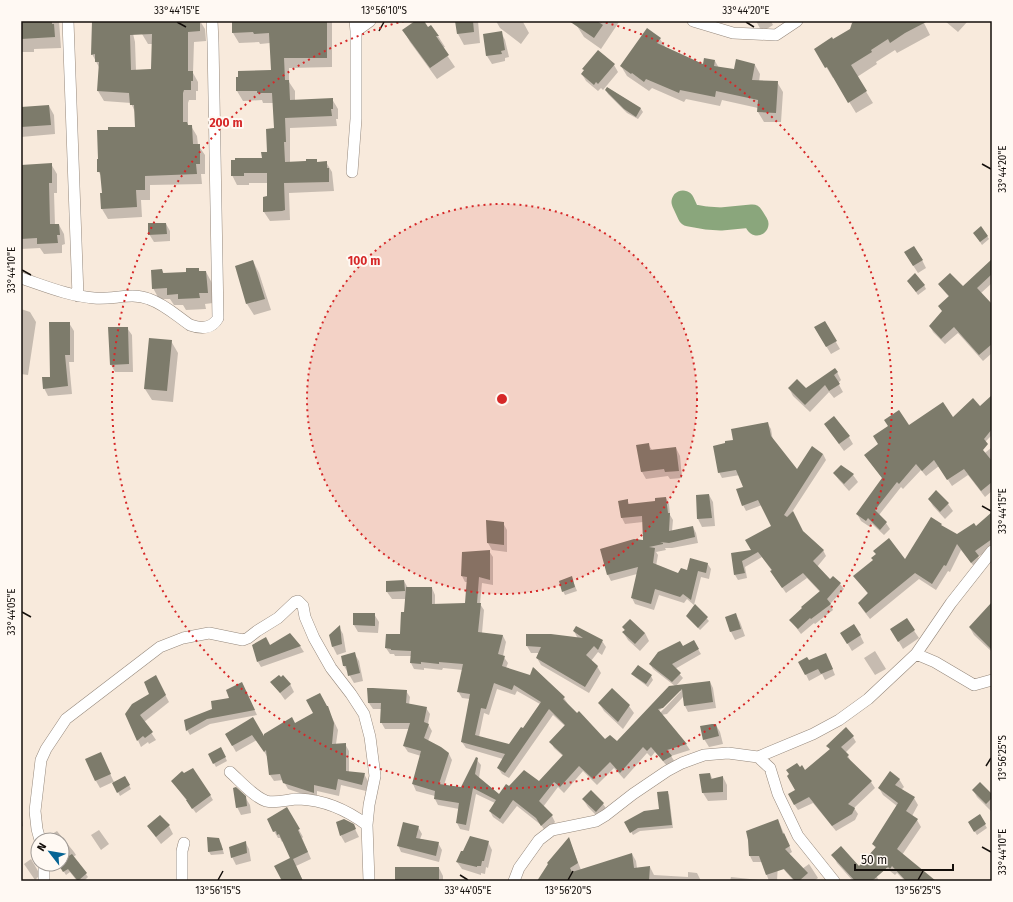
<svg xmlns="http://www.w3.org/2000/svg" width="1013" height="902" font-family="'Fira Sans',sans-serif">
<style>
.shadow{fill:#0003;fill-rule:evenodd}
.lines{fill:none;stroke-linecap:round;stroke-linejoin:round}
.river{stroke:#8aa67c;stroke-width:23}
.building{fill:#7d7b6b;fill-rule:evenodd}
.street-casing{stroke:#95887c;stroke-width:12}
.street{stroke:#fff;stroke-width:11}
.ticks{fill:none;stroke:#140f0b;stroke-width:1.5}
.ring{fill:none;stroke:#d62828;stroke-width:2;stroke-dasharray:2 4}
.centre{fill:#d62828;stroke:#fff9f3;stroke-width:2}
.ring-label{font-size:12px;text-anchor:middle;font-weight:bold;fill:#d62828;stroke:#fff9f3;stroke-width:4;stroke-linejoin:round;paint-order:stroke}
.neatline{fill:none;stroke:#140f0b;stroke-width:1.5}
.ticks-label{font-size:10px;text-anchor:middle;fill:#140f0b}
</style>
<rect width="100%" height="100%" fill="#f8eadc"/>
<path class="shadow" d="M21,21h38l2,27 -27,1v3h-13z
M93,21h37l5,21 1,29 16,-1 1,-26h-5l-6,-10 -1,-13h59l5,8 1,12 -12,1 -1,31 5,9v9h-2v9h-7l-1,3v23h3l6,10 1,9 7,10v19h-4l1,10 -52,1v15h-9l1,17 -34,2 -6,-10 -1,-15h2l-1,-17 -4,-6 38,-43 -1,-16 -4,-9 -27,-2 -6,-10 2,-22 -8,-15z
M233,21h99v46l-43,1v14l6,9v10l37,-2 6,10v10h-2l1,7 -47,2v35l26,-3 2,3 8,-1 6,10 2,19 -45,2 1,27 -20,1 -6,-9 4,-15v-14h-19v2h-12l-5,-10 31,-16 5,-6 7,-24 -2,-26h-10l-1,-3 -19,1 -6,-10v-13l35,-7 -2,-28 -10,1 -1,-2 -20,1 -6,-10z
M456,21h22l2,22 -16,2 -6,-11z
M496,21h25l2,1 6,11 -8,11 -21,-16z
M580,21h38l1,1 -18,27 -17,-12 -7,-11z
M756,21h15l2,4 -11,7z
M856,21h67l7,14 -33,18 -2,-3 -19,12 1,2 -20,13 16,26 -17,10 -22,-36 -1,1 -11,-18 11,-19 17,-11z
M945,21h23l-10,11z
M431,26l7,10 7,11 -3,1 13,19 -18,12 -27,-37 -6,-11 24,-3z
M501,32l4,8 4,17 -4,1v3l-13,3 -5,-8 -3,-21z
M660,39l6,9 38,18 11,-5 4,7 15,2 21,-5 5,9 -1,8h18l6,10 -2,30h-17l-6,-10v-4l-36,-8 -2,6 -34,-7 -2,3 -32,-14 -3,3 -22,-15 -6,-10z
M614,65l4,7 -15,18 -2,-2 -3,3 -12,-10 -4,-7 3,-3z
M608,88l33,21 2,3 -5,7 -11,-6 -19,-19 -2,-4z
M49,106l5,9 1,19 -34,3v-29z
M51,164l6,10v19h-3l1,32h4l5,9 1,10 -3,1v8l-18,1 -4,-6 -19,1v-83z
M166,224l4,7v10l-16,1 -5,-8z
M976,236h11l2,3 -7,6z
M905,253l17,7 4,8 -8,5z
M253,261l6,12 12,37 -17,5 -7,-11 -11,-37z
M992,261v22l-11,10 11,12v48l-9,8 -25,-28 -13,11 -12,-12 -3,-6 13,-14 6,-15 -10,-12 24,3z
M198,269l2,3h6l6,11 1,20 -8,1 1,5 -20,1 -3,-5h-9l-4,-6h-11l-6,-11 9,-18 2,4 23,-1z
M908,281l16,4 2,4 -8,6z
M21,309l9,3 6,10 -8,53 -7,-1z
M824,322l16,27 -9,5 -16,-26z
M69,323l5,8v31h-5l3,32 -24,2 -4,-8 7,-10z
M127,328l5,7 1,37h-18l-4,-7z
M171,341l7,12 -5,49 -21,-2 -7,-11z
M837,372l4,8 -3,3 5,9 -9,6 -5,-6 -19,20 -17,-16 -4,-8 17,1z
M992,396v39l-25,25 4,4 20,-16 1,2v41l-7,6 -17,-22 -16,11 -13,-20 -13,10 -5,-6 -18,19 -2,-2 -22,28 7,8 4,6 -6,6 -12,-11 -2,3 -9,-6 -4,-7 26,-35 -18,-24 43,-29 45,-7 27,-11z
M768,424l3,5 2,12 24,30 26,-17 3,6 -34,52 11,21 20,17 3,6 -9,11 13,14 10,3 4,5 -14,15 3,6 -18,14 -1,-1 -13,11 -10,-13 29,-29 -13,-14 -21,15 -11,-16 -3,-6 -10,-14 -17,10 2,11 -9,2 -3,-5 -3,-21 20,-3 20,-25 -10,-21 -16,6 -3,-6 1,-18 -4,-12 -18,3 -3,-6 15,-31z
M825,425l24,12 4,7 -9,7z
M648,444l4,6 24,-2 4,8 2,22 -12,1 -2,-3 -22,3 -4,-7 -5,-26z
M841,467l12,8 5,7 -9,9 -10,-11 -5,-7z
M709,495l4,7 2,24 -13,1 -4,-8 -1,-23z
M666,498l3,6 1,11 3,5 -1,11 21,-4 3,6 2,10 -26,5h-7l1,2 -10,2 2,3 -2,11 23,8 28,-11 4,6 -2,10 -8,-2 -7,28 15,16 -9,9 -13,-14 8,-10 -8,-7 -3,4 -25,-8 -5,15 -19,-6 -3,-6 5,-24 -26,7 -3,-6 -6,-25 42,-9 -1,-19 -18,2 -3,-6 -3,-16 8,-2 3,5 26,-3z
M929,499l19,5 5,7 -8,8 -12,-13z
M992,520v28l-14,9 4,6 -6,6 -15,-19 -11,22 -2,-1 -12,19 -17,-11 -49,40 -7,-9 -4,-7 9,-9 -13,-18 50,-16 36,-35 1,2 15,8z
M503,523l4,7v22l-15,-2 -4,-7z
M489,551l4,6v28l-11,-2 -2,21 4,6 -2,23 21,3 3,6 -3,14 5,7 -2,5 25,9 3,-9 30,30 4,6 37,37 12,1 58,-56 -22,-17 -3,-5 43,-23 8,13 -26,15 8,9 -7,8 34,-4 3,6 3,20 -28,4 -3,-6 -2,-9 -16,17 -6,1 25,29 4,6 -19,6 4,6 -7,5 -13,-15 -4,5 -4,-4 -23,26 -10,-11 -17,17 -14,-14 -19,22 -6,-6 -15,20 9,9 3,6 -9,10 -5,-7 -24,-19 -14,18 -10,-7 -3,-6 5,-8 -19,-9 -7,37 -9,-2 -3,-6 2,-14 -21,-4 -3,-6v-3l-19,-5 -3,-7 8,-28 -13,-4 -4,-6 5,-17h-24l-4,-7 1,-13h-9l-4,-6v-14l37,2 4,6 -1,8 17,3 4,6 -2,10 4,7 -4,10 21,13 3,6 -8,25 17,3 15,-29 5,6 -2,13 21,17 9,-7 30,-5 24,-27 -9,-8 -3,-6 14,-16 -12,-11 -44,63 -7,-4 -4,-6 5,-9 -37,-11 -4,-6 8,-43 -8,-1 -4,-7 5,-21 -20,-2 -1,2 -18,-2v2l-10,-1 -3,-6v-7h-16l-1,-2h-4l-4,-6 14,-13 5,-22 1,-14h-14l-5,-7 17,-11 4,7h24l3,7v10l31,-1 1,-22h-2l-3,-6zM497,689l18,6 2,-4 23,13 -17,25 -14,16 -30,-8 5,-24 5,2zM678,691h3l-21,22 -1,-2z
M573,581l4,10 -12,4 -2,-4z
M992,604v48l-18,-17 -4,-7z
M374,614l5,8 -1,11 -20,-1 -4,-7z
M736,615l4,7 5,14 -10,4 -4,-8 -5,-14z
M906,619l13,19 -16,11 -7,-12z
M339,627l4,7 3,18 -9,3 -4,-8 -3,-12z
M623,627l22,6 4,8 -9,10 -12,-11 -5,-8 2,-2z
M574,631l28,10 4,6 -4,8 -4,-3 -7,9 6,5 4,7 -12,20 -48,-28 -4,-7 2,-5h-8l-4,-7 51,-7z
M860,635l4,8 -12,8 -6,-10z
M270,646h30l4,6 -43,15 -3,-5z
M875,651l11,18 -11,6 -11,-17z
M354,653l5,8 4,20 -9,2 -10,-17z
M829,660l6,15 -10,5 -3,-6 -13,7 -9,-19z
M633,674l18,2 2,4 -5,7 -13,-10z
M272,682l18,2 4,8 -9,8z
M159,683l10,19 -25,20 12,18 -7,4 -1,-2 -7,5 -15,-33 24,-19z
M244,688l13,27 -47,9 -20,11 -3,-5 26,-21 18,-10z
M599,703l30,3 5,7 -11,16 -19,-18z
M327,707l11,23 -2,14h9l4,7v22l15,1 4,7 -2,10 -25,-6 -2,11 -22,-5v8l-29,-10 -5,-9 -9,1 -4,-6 -2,-17 -11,-18 -21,12 -10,-18 26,-15 14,21z
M716,725l4,7 3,12 -14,3 -5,-8z
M853,737l3,5 -11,11 3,3 3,6 20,20 4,6 -21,20 4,6 -3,6 -19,11 -23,-28 -15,7 -4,-6 3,-14 7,-18 26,-22 -2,-4z
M221,748l6,13 -11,6 -7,-13z
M104,761l10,21 11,-5 6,12 -11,7 -7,-14 -13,6 -4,-7z
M710,774l3,6 10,-3 4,8v15l-19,1 -5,-8z
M899,779l5,8 -3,3 13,8 4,7 -6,11 5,4 4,7 -19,28 21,26h-18l-8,-8 -2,2 -19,-15v-11l-3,-5 24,-38 -14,-11 -4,-7z
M172,781l38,14 3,5 -17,13z
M973,790l19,5v15l-1,1 -14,-14z
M591,791l12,13 5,7 -8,8 -12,-12 -5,-8z
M667,792l2,3 4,33 -33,3 -7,4 -7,-12 34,-13z
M245,797l5,8 1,8 -10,2 -4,-8z
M287,809l16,28 -1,1 9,21 -15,7 7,15h-20l8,-22 -8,-18 -1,1 -2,-4h-2l-4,-7z
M21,812l2,14 -2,1z
M979,815l8,13 -10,7 -8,-13z
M160,816l9,10 4,8 -12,10 -13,-17z
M778,820l14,32 -3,2 13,15 7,-5 9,14 -4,3h-20l-16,-18 -1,18h-50h3l1,-4 38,4 -7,-19h-9l-3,-6z
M353,825l6,12 -14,6 -4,-7z
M418,827l4,7 -2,5 18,4 4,7 -3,12 -38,-10 -3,-7z
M99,830l10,14 -8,6 -10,-15z
M57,831l17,21 2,3 -3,2 15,20 -4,4h-7l-7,-9 -4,3 -7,-11h3v-24h-14l-1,-3z
M208,838l13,5 3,11 -13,1 -2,-3z
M569,839l12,31 51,-16 4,7 1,7 13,-1 4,8 34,2v-5l9,1 4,8h-163z
M245,842l4,7 2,12 -15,4 -4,-8z
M488,842l4,8 -4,18 -2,-1 -1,7 -4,-1v2l-19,-6 -5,-7z
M833,855l44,22 2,4h-26l-16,-18z
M31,859l7,12v6l-3,3 -11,-16z
M439,868l4,8v5h-47z"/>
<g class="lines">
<path class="river" d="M683,202l6,13 17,3 15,1 31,-3 5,8"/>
</g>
<path class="building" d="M21,21h31v3h2l1,13 -34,2z
M92,21h108v10l-12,1v39h5v10h-2v9h-7l-1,3v29h4l1,3h4l1,19h7v20h-4l1,10 -52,2v14h-9l1,17 -36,2 -1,-16h2l-2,-21h-3v-13h1l-1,-29h11v-3h27l-1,-22h-4l-1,-12 -32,-2 2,-29h-4v-8l-4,1zM152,34l-1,35 -20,1 -1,-35z
M232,21h95v37h-43l1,22h4l1,20 43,-2v11h-2l1,7 -47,2 1,24h-2l1,20 21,-1v-2h11v3l10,-1v7h2v14l-45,1 1,27 -3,1 -19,1v-15l4,-1v-23h-23v3h-13v-16h4v-2h27l-1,-6h6l-1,-23 8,-1 -2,-35h-15v-2h-21v-14h2v-6l33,-1 -2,-37 -15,1 -1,-2 -21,1z
M415,21h9l4,6 3,-2 8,11h-3l13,19 -19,13 -28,-38z
M455,21h18l1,11 -17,2z
M569,21h28l6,4 -9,13z
M854,21h74l-23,12 -15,10 -2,-4 -17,11 1,2 -21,13 16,26 -19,12 -21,-36 -2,1 -11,-19 18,-12 1,2 17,-10 2,-6z
M647,28l14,10 -4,5 46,21 1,-6 11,2 -1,6 20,3 2,-10 19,5 -3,16 26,1 -2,32 -19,-1 1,-12 -42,-9 -1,6 -35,-7 -1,3 -33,-14 -2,3 -12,-9 -1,1 -11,-8z
M502,31l3,19 -4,1 1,3 -16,2 -3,-22z
M598,50l17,14 -17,20 -2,-2 -2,3 -13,-11 3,-4 -2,-1z
M607,87l34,21 -5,9 -12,-8 -19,-19z
M49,105l2,20 -30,2v-20z
M52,163v20h-3l1,41h9l1,11h-3l1,8 -21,1v-6l-16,1v-74z
M148,223h18l1,11 -19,1z
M981,226l7,10 -8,6 -7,-9z
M914,246l9,14 -10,6 -9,-14z
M992,259v15l-15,14 15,16v40l-13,11 -25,-28 -13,12 -12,-13 13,-15 -4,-5 11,-10 -11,-12 12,-11 13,13z
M253,260l12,39 -19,5 -11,-38z
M186,268h13v3h7l2,22h-9l1,5 -22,1v-5l-11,1v-7l-15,1 -1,-19 11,-1 1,4 23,-1z
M915,273l10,12 -9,7 -9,-11z
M825,321l12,20 -11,6 -12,-20z
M49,322h21v33h-5l3,31 -25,3 -1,-12h8z
M108,327h20l1,37 -19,1z
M149,338l23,2 -5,51 -23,-2z
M835,368l3,4 -4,3 6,9 -11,7 -4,-6 -20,20 -17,-17 9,-9 9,9z
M992,395v34l-8,10 4,5 -5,6 9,11v21l-11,9 -17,-22 -17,11 -13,-20 -12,11 -6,-7 -17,20 -2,-2 -22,28 12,12 -7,8 -12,-12 -2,3 -10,-7 26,-36 -18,-23 14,-11 -5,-8 15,-10 -4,-6 15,-10 10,15 34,-23 10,15 20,-19 7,8z
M834,416l16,20 -11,8 -15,-20z
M768,422l3,14 26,33 15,-23 11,8 -39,61 3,2 6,-6 10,20 21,19 -11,11 17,18 3,-3 8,7 -14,16 4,5 -20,15 -1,-1 -12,11 -9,-9 13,-12 -1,-1 19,-16 -17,-18 -21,15 -12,-17 2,-1 -14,-18 -16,9 3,12 -11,2 -3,-22 20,-3 -6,-10 26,-14 -13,-26 -16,6 -6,-17 7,-2 -7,-17 -18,3 -5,-27 12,-3v-2l8,-1 -2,-11z
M649,443l1,7 26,-3 3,24 -14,1 -1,-3 -23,3 -5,-27z
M841,465l13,9 -10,10 -11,-11z
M936,490l13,13 -9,9 -12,-13z
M709,494l3,24 -15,1 -1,-24z
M666,497l2,16h2l-1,18 24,-5 2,11 -26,6 -9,-1 3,1v1l-14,3 6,1 -2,15 25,10 3,-5 6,2 3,-12 18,5 -2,10 -8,-2 -7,29 -8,-6 -3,3 -25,-8 -4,15 -20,-6 7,-31 -31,8 -7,-26 34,-10 9,1 -1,-24 -21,2 -3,-17 10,-2v5l27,-3v-3z
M992,512v27l-17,12 4,5 -8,7 -14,-19 -11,22 -2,-1 -12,19 -17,-11 -49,40 -8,-10 10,-10 -15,-17 20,-16 -2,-2 5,-4 -3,-3 16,-13 16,21 26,-42 11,7 -1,1 16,9 17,-11 2,3z
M486,520l18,2v23l-17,-2z
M490,550v30l-11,-3 -2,26h4l-3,29 25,3 -5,19 7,2 -3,10 28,9 3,-8 32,30 -2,2 14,14 2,-2 26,28 5,-4 7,6 52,-55 41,-5 3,21 -29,4 -2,-17 -19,19 -5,1 29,35 -20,6 5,6 -9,5 -12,-14 -4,4 -4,-4 -23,26 -10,-11 -17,17 -14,-13 -19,21 -6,-5 -15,19 14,14 -12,11 -5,-8 -23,-18 -13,19 -11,-8 7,-11 -23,-12 -7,37 -10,-2 3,-20 -25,-4 1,-8 -23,-7 9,-33 -18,-5 7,-23h-30l1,-20h-13l-1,-15h6l34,2 -1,13 21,4 -3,15 5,2 -5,14 17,9 8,6 -10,31 22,3 15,-30 2,1 -3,16 24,20 7,-10 3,2 15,-16 15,11 24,-26 -14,-13 16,-17 -16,-16 -44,64 -8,-5 8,-14 -44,-12 9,-48 -13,-2 6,-28 -24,-2v2l-18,-2v2l-11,-1 1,-12 -20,-1v-1l-6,-1 1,-14h14l1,-22h3l2,-25h26v17l33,-1 2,-26 -6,-1 1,-24zM494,683l18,7 2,-5 27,17 -18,26 -2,-1 -12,17 -34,-9 6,-27 5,1z
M572,576l3,11 -13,5 -3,-11z
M404,580l1,11 -19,1v-11z
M992,602v48l-23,-23z
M695,604l13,13 -10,11 -12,-12z
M353,613h22v13l-22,-1z
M736,613l5,16 -11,3 -5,-15z
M907,618l8,12 -17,12 -8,-13z
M630,619l15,14 -10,11 -13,-12 3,-2 -3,-3z
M854,624l7,11 -14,9 -7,-11z
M340,625l2,19 -10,3 -3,-12z
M576,626l27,14 -5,10 -4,-4 -8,9 12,11 -13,21 -49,-29 5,-11 -15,-1v-12h25l32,4 -10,-7z
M290,633l11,13 -44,16 -5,-17 14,-8 4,8z
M694,640l5,9 -27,15 9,9 -9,9 -23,-18 9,-12 22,-11 3,5z
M355,652l5,21 -12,3 -2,-10h-3l-2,-10z
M826,653l7,16 -12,5 -3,-5 -13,6 -7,-13 9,-5 2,3z
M638,665l14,10 -6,9 -15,-10z
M156,675l10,20 -26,20 13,17 -8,6 -2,-2 -6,5 -12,-27 7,-10 17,-10 -5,-12z
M279,675l2,2 2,-2 8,9 -11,9 -10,-11z
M242,682l13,28 -48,9 -21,12 -2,-11 28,-11 -1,-8 18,-3 -3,-8z
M612,688l18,17 -12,17 -20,-19z
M320,693l7,13h1l6,17 -2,21 14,-1v28l19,2 -3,12 -24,-6 -2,11 -22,-5v8l-31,-10 -3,-9 -11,1 -3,-25 -2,2 -12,-17 -20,11 -7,-12 28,-17 11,19v-2l28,-17 3,6 18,-10 -7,-13z
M712,724h4l3,12 -16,4 -3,-14z
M846,727l8,9 -13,11 8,8 -2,2 25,24 -24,23 7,4 -3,6 -20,12 -23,-29 -15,8 -6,-11 7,-4 -8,-14 2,-2 -3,-4 11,-7 3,4 2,-2 3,5 25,-21 -4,-3z
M221,747l5,10 -13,7 -5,-10z
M101,752l10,22 -16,7 -10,-22z
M193,768l18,27 -19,14 -6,-9h1l-16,-19 11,-10 2,2z
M890,771l10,8 -5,6 20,12 -9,14 12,8 -21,30 39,32h-30l-14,-15 -2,3 -2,-2 -16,14h-17l-24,-26 10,-9 18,20 17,-19 -4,-3 26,-41 -20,-15z
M710,773l1,6 12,-3v16l-21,1 -3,-19z
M125,776l5,9 -13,8 -5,-10z
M980,782l12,12v4l-6,6 -14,-14z
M236,787l10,9 1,10 -11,2 -3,-20z
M591,790l13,13 -8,9 -14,-13z
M668,791l4,34 -34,3 -8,5 -6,-11 20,-11 15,-2 -2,-17z
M287,807l13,22 -2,1 10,22 -15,7 10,22h-21l-8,-15 16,-8 -11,-24 -2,1 -1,-4 -3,1 -6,-13z
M980,814l6,10 -12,8 -6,-10z
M160,815l10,10 -14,12 -9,-11z
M344,819l10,5 2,5 -16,7 -4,-14z
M778,819l5,15 1,-1 6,13 -5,3 23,24 -9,8h-4l-11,-12 -18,6 -7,-19h-10l-1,-16 -2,-9z
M403,822l16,4 -3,12 23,4 -3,14 -39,-10z
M470,836l19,5 -5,20h-2l-1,5h-4v1l-21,-5 5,-11h2z
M207,837l12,1 4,12 -15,2z
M569,837l9,26 -8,5 2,4 60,-19 2,15 16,-2 -1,15h-112l11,-17 -1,-1z
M246,841l1,12 -16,5 -2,-11z
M72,854l15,19 -9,8 -10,-12 -5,3 -5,-8h4v-4z
M395,867h44v14h-44z"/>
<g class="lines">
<defs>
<path id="street" d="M68,21l10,275
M693,21l40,12 43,2 21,-14
M356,31l14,-10
M352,172l4,-53v-88l-1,-10
M21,278c24,8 48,18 73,20 19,2 37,-6 55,1 15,5 28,17 41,26 11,4 22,4 28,-7l-5,-276 -1,-21
M916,654l19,8 39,23 18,-5
M758,757l12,11 8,26 20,42 36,45
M230,772c10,9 24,25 36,29 10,3 23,-2 33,-2 25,1 48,11 68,26
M40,840l-3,-11 -2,-18 6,-51 5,-11 20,-30 94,-72 23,-9 26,-5 34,7 5,-2 9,-7 21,-13 17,-16 3,-1 5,5 2,11 9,21 17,30 20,26 13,20 6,23 5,39 -6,29 -2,20 2,56
M44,864v17
M182,881v-30l2,-8
M514,881l5,-13 20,-28 13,-10 44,-9 10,-6 27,-21 34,-23 15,-8 22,-8 24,-2 30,4 55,-23 26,-14 29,-21 48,-45 35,-51 41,-52"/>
</defs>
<use href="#street" class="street-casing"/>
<use href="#street" class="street"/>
</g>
<path class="ticks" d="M177,22l9,5M746,22l8,5M379,31l5,-9M982,164l9,5M22,270l9,5M982,506l9,5M22,612l9,5M986,766l5,-8M982,847l9,5M460,875l8,5M218,880l5,-9M568,880l5,-9M918,880l5,-9"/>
<circle cx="502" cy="399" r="195" fill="#d62828" fill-opacity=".12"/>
<g class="ring">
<circle cx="502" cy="399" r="195"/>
<path d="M600 21A390 390 0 1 1 404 21"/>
</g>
<circle cx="502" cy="399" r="6" class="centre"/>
<g class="ring-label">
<text x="226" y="127">200 m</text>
<text x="364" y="265">100 m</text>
</g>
<rect width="1013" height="902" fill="none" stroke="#fff9f3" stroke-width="44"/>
<g transform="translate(50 852) rotate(301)"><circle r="19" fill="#fff9f3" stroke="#a19b96"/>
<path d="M0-3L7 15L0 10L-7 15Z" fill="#066494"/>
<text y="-6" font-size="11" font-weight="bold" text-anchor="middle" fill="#140f0b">N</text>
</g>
<path d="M855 864v6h98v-6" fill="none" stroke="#140f0b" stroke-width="2"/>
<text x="861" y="864" font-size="12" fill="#140f0b" stroke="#fff9f3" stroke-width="3" paint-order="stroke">50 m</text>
<rect x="22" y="22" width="969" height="858" class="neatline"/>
<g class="ticks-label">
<text x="177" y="14">33°44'15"E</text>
<text x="384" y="14">13°56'10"S</text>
<text x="746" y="14">33°44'20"E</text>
<text transform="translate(1002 169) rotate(-90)" y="4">33°44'20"E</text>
<text transform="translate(11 270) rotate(-90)" y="4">33°44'10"E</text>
<text transform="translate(1002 511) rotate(-90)" y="4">33°44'15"E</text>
<text transform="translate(11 612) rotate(-90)" y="4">33°44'05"E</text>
<text transform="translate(1002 758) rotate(-90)" y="4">13°56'25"S</text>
<text transform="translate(1002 852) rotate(-90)" y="4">33°44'10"E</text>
<text x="218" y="894">13°56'15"S</text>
<text x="468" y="894">33°44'05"E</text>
<text x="568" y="894">13°56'20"S</text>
<text x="918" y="894">13°56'25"S</text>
</g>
</svg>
